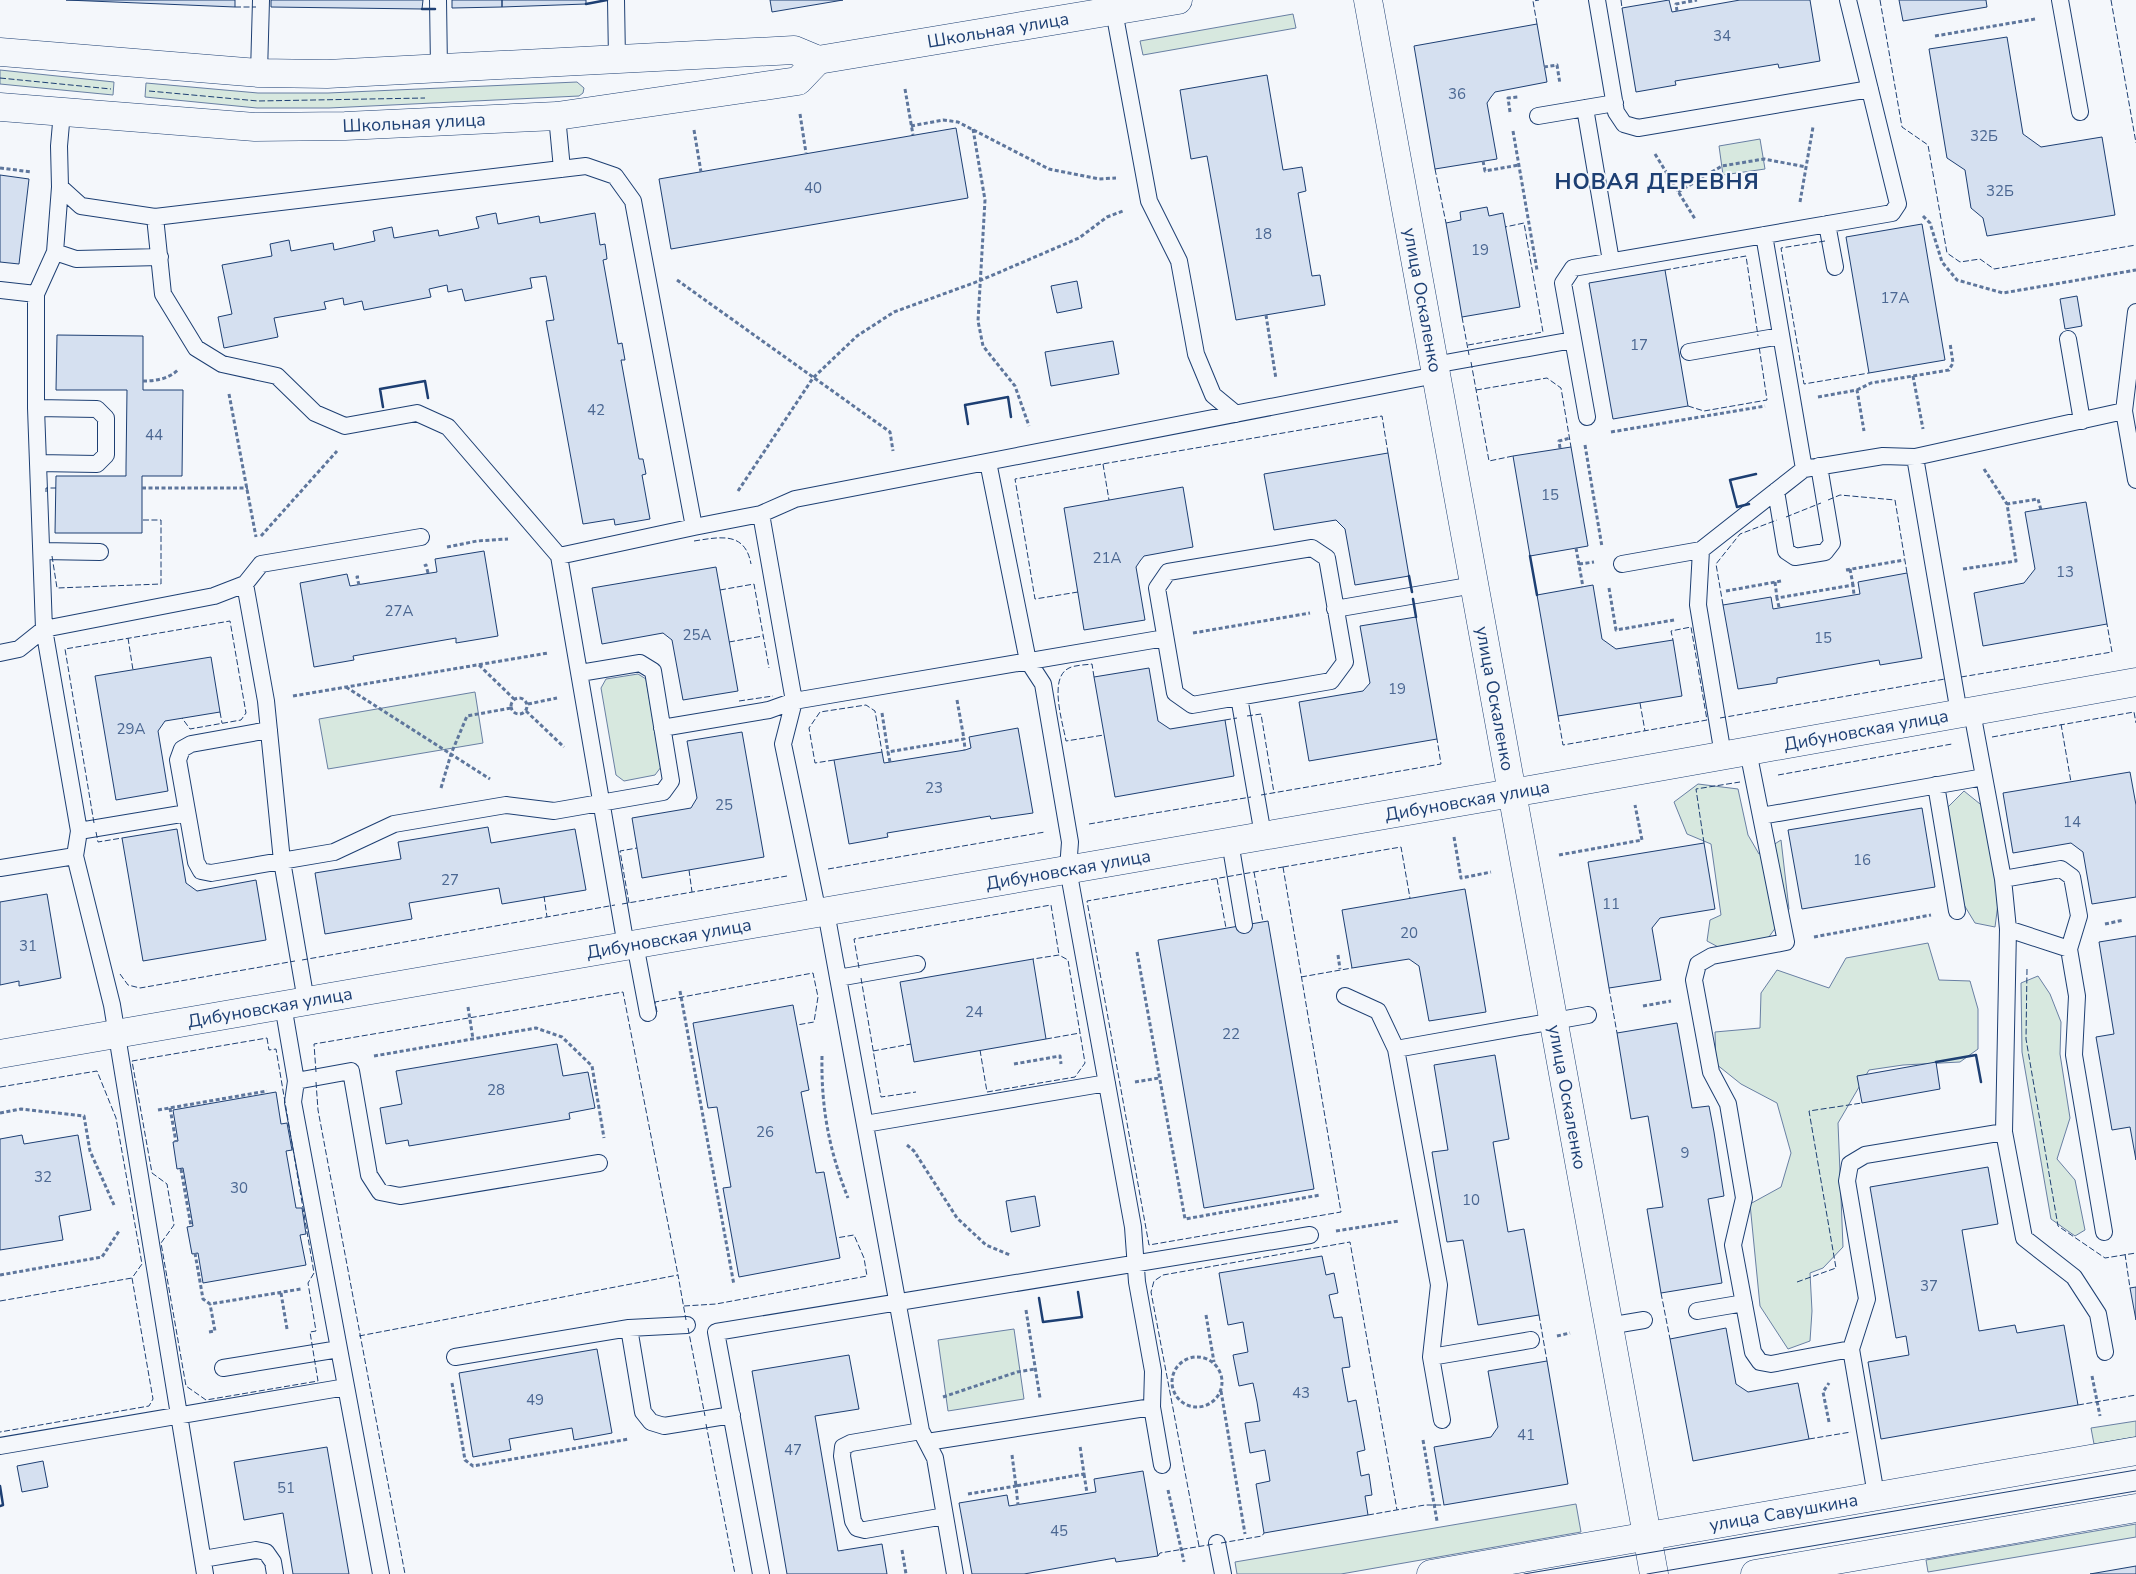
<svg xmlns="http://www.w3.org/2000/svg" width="2136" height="1574" font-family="'Nunito Sans',sans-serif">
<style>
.green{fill:#d7e8df;stroke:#687fa3}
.building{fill:#d5e0f0;stroke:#1d3f73}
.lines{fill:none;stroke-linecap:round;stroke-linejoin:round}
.lane-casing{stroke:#1d3f73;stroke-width:18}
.street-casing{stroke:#1d3f73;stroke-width:29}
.secondary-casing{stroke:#1d3f73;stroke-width:29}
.path{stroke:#5e769c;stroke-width:3;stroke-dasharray:4 2.5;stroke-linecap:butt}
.lane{stroke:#f4f7fb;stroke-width:16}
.street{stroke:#f4f7fb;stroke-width:28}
.secondary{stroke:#f4f7fb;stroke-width:28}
.tram{stroke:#1d3f73;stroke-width:1}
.fence{stroke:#1d3f73;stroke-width:1;stroke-dasharray:6 2.5;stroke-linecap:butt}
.wall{stroke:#1d3f73;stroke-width:2.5}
.labels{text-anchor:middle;stroke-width:4;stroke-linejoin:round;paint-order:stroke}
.number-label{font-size:15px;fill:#4b6792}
.street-label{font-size:18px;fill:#1d3f73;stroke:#f4f7fb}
.district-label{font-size:22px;font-weight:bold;letter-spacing:1px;fill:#1d3f73;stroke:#f4f7fb}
</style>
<rect width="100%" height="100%" fill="#f4f7fb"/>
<path class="green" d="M1293,14l3,14 -153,27 -3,-14z
M0,70l114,12 -1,13 -113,-11z
M577,82l7,6 -1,5 -4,3 -250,12h-72l-112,-11 1,-14 112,10h70z
M1760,139l5,30 -42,6 -4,-29z
M638,674l8,5 15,88 -6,8 -31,6 -8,-6 -15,-87 5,-9z
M475,692l8,51 -155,26 -9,-50z
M1698,784l40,5 10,46 11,19 22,-14 8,69 -23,32 -29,16 -30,-16 3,-21 11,-5 -10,-71 -24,-10 -13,-32z
M1964,791l21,17 14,88 -4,31 -20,-4 -17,-28 -14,-84z
M1928,943l11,37 31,1 8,28v40l-18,13 -57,3 -34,5 -31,53 5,124 -20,21 -13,5 2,38 -2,30 -22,8 -28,-43 -10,-102 31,-17 10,-34 -14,-50 -36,-19 -25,-20 -1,-32 45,-4 1,-35 16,-23 52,18 17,-30z
M2038,976l12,18 11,28 -1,32 10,64 -13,41 18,21 10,50 -10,6 -24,-17 -29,-167 -1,-69z
M1014,1329l10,70 -76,12 -10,-71z
M2136,1421v16l-42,7 -3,-16z
M1576,1504l5,28 -240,42h-104l-2,-12z
M2136,1524v13l-208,35 -2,-12z"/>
<path class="building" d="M66,0h169v7z
M271,0h152l-1,9 -151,-2z
M452,0h50v7l-50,1z
M502,0h84v4l-84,3z
M770,0h73l-71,12z
M1669,0l3,12 68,-12h70l10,61 -41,7 -1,-4 -103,17 1,4 -40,7 -14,-84z
M1899,0h87l1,7 -84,14z
M1537,24l10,58 -52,10 -4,5 -4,6 10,56 -62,10 -21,-123z
M2007,37l16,97 18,13 61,-10 13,78 -128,21 -4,-18 -12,-10 -6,-38 -18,-12 -18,-109z
M1267,75l16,95 19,-3 4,24 -8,2 14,83 8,-1 5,30 -89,15 -29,-164 -16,3 -11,-69z
M956,128l12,70 -297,51 -12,-70z
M0,175l29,4 -10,85 -19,-2z
M1487,207l2,9 14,-3 17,94 -58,10 -16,-94 15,-3 -1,-8z
M496,213l2,11 41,-8 1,7 55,-10 5,32 5,-1 1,7 1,8 -4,1 15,84 4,-1 3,17h-4l18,99h4l3,15 -4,1 8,44 -35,6 -1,-6 -31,5 -37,-203 8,-1 -8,-44 -16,2 2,10 -67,13 -3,-12 -14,3 -1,-7 -18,4 2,8 -67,13 -2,-9 -18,4 -1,-7 -19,4 2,7 -52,9 4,19 -54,11 -6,-31 14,-3 -10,-49 50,-9 -2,-12 19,-4 2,11 42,-8 1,7 41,-9 -2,-10 19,-4 2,11 44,-8 1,6 40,-8 -3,-11z
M1922,224l23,136 -76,13 -23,-136z
M1665,270l23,136 -75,13 -24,-136z
M1077,281l5,27 -25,5 -6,-27z
M2077,296l5,30 -17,3 -5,-30z
M57,335l86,1v54h40l-1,86h-40v57h-87l1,-57h70v-9l1,-77h-71z
M1113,341l6,33 -68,12 -6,-34z
M1571,447l17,99 -58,10 -17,-100z
M1388,453l21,123 -54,9 -10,-56 -9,-9 -62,10 -10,-56z
M1183,487l10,60 -49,9 -4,5 -4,6 9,53 -61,10 -20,-122z
M2086,502l21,122 -124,22 -9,-53 50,-10 11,-14 -10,-57z
M484,551l14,85 -42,7v-5l-103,18 1,4 -40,7 -14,-84 47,-9 3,12 87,-14 -2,-13z
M716,567l22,124 -55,9 -11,-60 -9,-7 -61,11 -10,-56z
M1907,573l15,85 -42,7 -1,-5 -102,18v5l-39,6 -15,-84 48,-8 2,12 81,-14 6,-1 -2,-12z
M1593,585l9,54 14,10 57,-9 9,56 -124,20 -21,-121z
M1416,617l21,122 -128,22 -10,-59 64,-11 7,-8 -10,-57z
M211,657l9,55 -55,9 -7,10 10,60 -52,9 -21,-124z
M1149,668l9,53 12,8 55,-9 9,56 -119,21 -21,-120z
M1018,728l15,85 -42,6 -1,-3 -103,17 1,4 -39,7 -15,-84 48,-8 2,11 81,-13 6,-2 -2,-11z
M742,732l22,125 -122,21 -10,-60 59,-10 6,-10 -10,-57z
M2130,772l6,33v92l-44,7 -9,-52 -12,-9 -58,10 -10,-60z
M1922,808l13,79 -133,22 -14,-79z
M488,827l3,16 84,-14 11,61 -84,14 -3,-16 -90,15 3,16 -87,15 -10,-61 86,-14 -3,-17z
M177,829l9,54 11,8 59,-11 10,60 -123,21 -21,-123z
M1704,843l11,66 -55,9 -8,10 9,52 -52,8 -21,-126z
M1465,889l21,123 -57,9 -10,-55 -10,-7 -57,9 -10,-58z
M47,894l14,84 -42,8v-5l-19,4v-83z
M1268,921l46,268 -110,19 -46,-268z
M2136,936v224l-6,-33 -18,3 -16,-93 18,-3 -15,-92z
M1033,959l13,80 -132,23 -14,-80z
M793,1005l16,85 -8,2 15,81 8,-1 16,86 -101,19 -16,-89 8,-1 -14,-80 -9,1 -15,-85z
M1677,1023l15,85 17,-2 5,26 10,64 -16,3 14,84 -61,10 -14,-84 16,-2 -15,-91 -17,3 -14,-86z
M557,1044l6,32 25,-4 7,36 -26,5 1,6 -161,27 -1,-6 -22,4 -6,-36 22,-4 -6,-33z
M1495,1055l14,84 -16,3 15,90 16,-3 15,86 -61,10 -15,-85 -16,2 -11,-65 -4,-25 16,-2 -14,-85z
M1936,1062l4,27 -78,14 -5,-27z
M276,1092l5,32 6,-1 5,27 -6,1 10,57h6l4,26 -6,1 6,30 -103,18 -5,-30 -6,1 -5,-27 6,-1 -10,-58 -6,1 -4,-27 5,-1 -5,-31z
M22,1135l2,9 54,-9 13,75 -32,6 4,24 -63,10v-111z
M1988,1167l10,57 -36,6 17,101 36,-6 2,8 47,-8 14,80 -197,34 -13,-77 41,-7 -3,-19 -10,2 -26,-151z
M1035,1196l5,30 -29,6 -5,-31z
M1322,1256l4,19 8,-2 4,20 -9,2 5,23 8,-1 8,50 -8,1 6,34 8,-2 9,50 -8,2 4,24 8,-2 3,21 -7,1 3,19 -104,18 -8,-49 14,-3 -5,-31 -15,3 -5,-30 15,-2 -3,-19 -4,-19 -14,3 -6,-31 15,-3 -5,-30 -15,3 -9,-52z
M2136,1287v33l-6,-32z
M1726,1328l10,56 12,8 50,-9 11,56 -116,22 -23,-122z
M597,1349l15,84 -38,7 -2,-12 -63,11 2,11 -38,7 -14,-84z
M849,1355l10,54 -44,7 23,135 44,-7 5,30h-100l-35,-203z
M1547,1361l21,123 -124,21 -10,-58 57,-10 7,-10 -10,-56z
M327,1447l22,127h-56l-10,-61 -39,7 -10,-58z
M43,1461l5,26 -26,5 -5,-26z
M1143,1471l15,85 -42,6 -1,-4 -91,16h-52l-13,-71 48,-8 2,11 87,-14 -2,-13z
M2136,1566v8h-46z"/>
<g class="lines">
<defs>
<path id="lane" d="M438,0l1,68
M616,0l1,59
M1597,0l19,112 8,12 14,4 232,-39
M2060,0l20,112
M1114,11l35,190 30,60 17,93 17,41 23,19
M259,73l2,-73
M1585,108l26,153
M62,112l-3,34 1,41 21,19 74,11 8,77 33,54 26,16 55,12 38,37 30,13 72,-13 31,14 111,129 135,-29 -61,-326 -18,-25 -29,-10 -431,51
M557,116l5,53
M1538,116l77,-13
M60,187l-5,65 -19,42v114l8,221 35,202 -4,25 37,149 93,569
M1827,224l8,43
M1764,235l40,234
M55,252l21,7 84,-2
M0,290l36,4
M2136,312l-12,99 12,69
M2068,339l14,82
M1689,352l92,-16
M1434,365l139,-25
M36,408l61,1 9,9v37l-9,9 -59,-1
M1587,417l-24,-134 10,-15 319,-55 6,-9 -50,-204
M1915,457l44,256
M988,462l40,199 15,23 27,158 -2,27 65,358 4,55 16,89 -1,36 10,58
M1776,491l10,60 9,6 30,-5 7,-9 -13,-77
M761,514l33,187 -11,43 35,169
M694,527l67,-13 34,-15 641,-124
M1312,548l15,10 18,104 -14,19 -139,24 -17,-12 -18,-105 11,-16z
M42,551l58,1
M559,556l67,390
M1622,564l79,-14
M245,584l21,117 16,160 24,140
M1335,609l139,-24
M0,653l19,-4 25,-20 170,-33 31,-12 16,-20 160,-27
M1239,697l24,138
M1972,712l31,167 5,50 -4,203
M662,728l107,-18 25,-9 371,-63
M269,730l-78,14 -9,5 -4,11 18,102 5,9 10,2 123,-21 60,-28 112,-19 48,6 109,-19 8,-11 -18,-110 -13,-8 -60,10
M1748,751l38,191 -74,14 -14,8 -4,16 17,92 17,32 16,94 -11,47 20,107 7,10 11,2 80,-15
M1723,755l-25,-150 3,-55 103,-81 79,-13 32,1 209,-46
M1936,785l21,126
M1761,816l223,-39
M79,831l108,-18
M1230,842l14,83
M0,868l75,-12
M2003,879l58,-10 11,8 7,39 -10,33 8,47 -3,59 30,177
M826,912l95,519 14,27 20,116
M2008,929l61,20
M635,944l13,69
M838,978l79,-14
M1345,996l33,15 18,38 43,236 -8,72 11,63
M283,1005l13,76 -3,21 88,472
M1396,1049l192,-34
M296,1081l55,-10 18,104 11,17 20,4 199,-33
M865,1124l242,-41
M1697,1311l47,-8
M1608,1326l36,-6
M629,1328l14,84 8,10 13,4 68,-11
M455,1357l174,-29 58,-3
M1431,1357l100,-17
M223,1368l116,-19
M921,1431l-70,12 -8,4 -1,9 11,65 4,7 8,2 80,-14
M927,1442l225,-35
M0,1446l346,-59
M1876,1495l-25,-146 16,-50 -20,-118 3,-17 15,-9 139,-23 20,106 50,39 24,37 7,38
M1217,1543l6,31
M203,1559l53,-9 10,2 7,10 2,12
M761,1574l-45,-242 594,-97"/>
<g id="street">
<path id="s1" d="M1368,0l286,1574"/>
<path id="s2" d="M0,1054l1535,-265 601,-107"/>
</g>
<g id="secondary">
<path id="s3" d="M0,52l259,21 68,1 467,-24 24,10 360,-60"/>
<path id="s4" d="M0,107l255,20 90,-1 212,-10 241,-35 20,-21"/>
<path id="s5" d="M1431,1574l705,-123"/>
<path d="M1755,1574l381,-66"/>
</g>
</defs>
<use href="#lane" class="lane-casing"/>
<use href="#street" class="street-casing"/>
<use href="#secondary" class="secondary-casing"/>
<path class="path" d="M1677,11l-1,-7 21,-4
M1935,36l100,-17
M1544,67l13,-2 3,19
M905,89l8,46
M1510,112l-2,-14 10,-1
M800,114l6,39
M911,126l32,-6 15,2 91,47 50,10 17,-1
M973,129l12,71 -7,121 5,25 32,40 14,40
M694,130l7,42
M1513,131l24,139
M1655,154l40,65
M1483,161l2,10 34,-6
M0,168l32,4
M1678,192l44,-26 42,-7 42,8
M1800,202l13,-75
M1923,216l7,7 12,39 15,18 46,13 133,-23
M677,280l213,152 3,19
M1266,315l10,64
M1913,376l10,53
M143,381c13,0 26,-2 36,-12
M1857,390l14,-7 78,-13 4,-7 -3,-20
M229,394l27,143
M1818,397l39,-7 7,41
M1611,432l154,-26
M1585,445l17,102
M1560,448l-1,-7 11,-3
M1984,469l23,35
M142,488h106
M738,491l75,-113 44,-42 37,-24 85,-31 100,-43 28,-21 16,-6
M261,536l76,-85
M447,547l30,-6 31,-2
M1576,548l7,39
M1579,564l15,-2
M424,566l2,-1 2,8
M1850,569l3,16
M1963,569l53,-8 -9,-57 31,-5 3,11
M1846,570l58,-10
M1775,582l2,16
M359,585l-2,-8h2
M1609,588l7,42 58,-10
M1726,591l55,-10
M1779,607l-2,-9 76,-13 1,10
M1193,633l117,-20
M479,665l35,34
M346,687l144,92
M293,696l255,-43
M511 706a8 8 0 1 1 16 0a8 8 0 1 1-16 0Z
M957,700l7,39
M528,704l29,-6
M526,711l38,36
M882,713l6,39
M890,762l-2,-10 76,-13 1,11
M441,788l10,-34 16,-38 44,-8
M1454,837l7,41 30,-6
M1559,855l83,-15 -7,-35
M2105,924l19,-4
M1814,937l117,-22
M1137,952l48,267 135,-24
M1338,955l2,14
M680,991l54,294
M1643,1006l28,-5
M468,1007l5,32
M374,1056l162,-28 26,9 30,29 12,72
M822,1056c-1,52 7,94 26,142
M1014,1064l46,-8 1,8
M1135,1082l24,-4
M170,1108l6,34
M158,1110l109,-19
M0,1113l21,-4 63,7 6,35 24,54
M907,1145l7,6 43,67 29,27 24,10
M181,1169l10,57
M1336,1231l63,-10
M195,1253l8,46 7,5 91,-15
M0,1275l102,-18 17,-26
M281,1293l6,36
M1026,1310l14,88
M1206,1315l8,47
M209,1332l6,-1 -5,-27
M1557,1336l13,-3
M1172 1382a25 25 0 1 1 50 0a25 25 0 1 1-50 0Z
M2092,1376l8,40
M452,1383l13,77 8,6 156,-27
M1221,1391l24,143
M943,1397l74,-25 18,-3
M1829,1422l-6,-30 6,-9
M1423,1440l14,81
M1012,1455l4,31 68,-12 -4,-28
M1084,1474l3,19
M1168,1490l16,72
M968,1494l48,-8 2,19
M902,1550l4,24"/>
<use href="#lane" class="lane"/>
<use href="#street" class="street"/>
<use href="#secondary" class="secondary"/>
<path class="tram" d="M1524,1574l612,-104
M1647,1574l489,-83"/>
<path class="fence" d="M1621,0l1,8
M1880,0l22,127 26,18 19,108 13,9 20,-3 14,10 142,-24
M2111,0l25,143
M235,7h21
M1537,24l-4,-23 6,-1
M0,78l111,11
M149,91l109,10 167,-3
M1435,169l11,54
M1825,241l-44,7 23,136 65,-11
M1665,270l81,-14 12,80
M1462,317l7,38
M1468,345l75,-13 -19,-109 -19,4
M1471,362l18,99 24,-5
M1476,390l71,-12 14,10 10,59
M1688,406l16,5 63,-11 -8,-54
M1103,464l6,36
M46,492v-4h10
M1828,500l12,-5 55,5 12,73
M1786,517l35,-14
M694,541c26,-4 51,-10 57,23
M52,556l5,32 104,-4v-64h-19
M720,590l34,-6 15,84
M1078,592l-43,7 -20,-120 367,-63 6,37
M1723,605l-7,-41 24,-30 37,-14
M128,638l5,32
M729,642l34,-6
M1094,677l-2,-13c-7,1 -17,1 -23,4 -21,10 -6,55 -3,73l38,-6
M1961,677l151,-25 -5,-28
M739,701l34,-5
M1640,703l5,28
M220,712l2,11
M1247,716l14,-2 13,79
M1558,716l5,29 144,-25 -16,-93 -20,4 2,9
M1720,718l225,-39
M1225,720l12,-2
M2061,724l10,58
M1992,737l142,-25 2,11
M834,760l-19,3 -6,-35 11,-16 46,-7 9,6 7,41
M1778,775l174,-31
M1261,795l180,-31 -4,-25
M94,823l-29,-174 165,-28 16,92 -5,7 -51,9 -8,-11
M1089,824l162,-27
M96,832l2,10 24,-4
M1704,843l-8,-54 44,-7
M1283,867l58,345 -192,33 -62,-344z
M1283,867l118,-20 9,51
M828,869l217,-37
M689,870l3,22
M1254,872l9,50
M1217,879l9,49
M544,896l3,21
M629,903l-9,-52 17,-3
M622,904l165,-28
M302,960l313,-55
M859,968l-5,-29 197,-34 8,50
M2027,969l-1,70 32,187 47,32 31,-5
M120,974l8,11 12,3 155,-27
M1301,977l51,-9
M861,978l20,119 35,-5
M1609,988l8,45
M657,1012l-2,-10 158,-29 5,24 -4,25 -17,3
M267,1038l2,12 7,-1 38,224 -6,10 8,48 -6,1 8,49 -112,19 -20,-14 -25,-143 13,-18 -7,-41 -15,-11 -20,-112z
M1046,1039l34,-6
M980,1050l7,42 88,-15 10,-14 -17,-103 -9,-5 -26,4
M873,1051l38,-7
M316,1072l-2,-28 309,-52 55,283
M316,1082l2,28 87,464
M0,1087l97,-16 19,47 26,146 -10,14 21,121 -4,7 -149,26
M2125,1254l5,34
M1797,1282l39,-14 -27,-157 53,-8
M1661,1293l9,46
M0,1301l132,-23
M684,1306l32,-2 151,-28 -3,-18 -10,-23 -18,3
M1539,1315l8,46
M688,1328l17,88
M359,1336l319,-61 8,45
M2078,1405l58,-10
M706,1424l29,150
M1809,1439l42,-7
M1368,1515l57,-10h19
M1221,1543l41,-7 2,-3
M1199,1546l-48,-254 3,-11 9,-6 187,-33 47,268
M1158,1556l2,-3 54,-9"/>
<path class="wall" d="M586,4l21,-4
M422,9h13
M383,407l-3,-18 45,-8 3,17
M968,424l-3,-19 43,-8 3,20
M1749,504l-12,3 -7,-27 26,-6
M1530,556l7,39
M1409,576l3,16
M1413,599l3,18
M1936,1062l40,-7 5,27
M1039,1298l4,24 39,-5 -4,-25
M0,1486l3,19 -3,1"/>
</g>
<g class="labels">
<g class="number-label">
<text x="1722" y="41">34</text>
<text x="1457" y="99">36</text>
<text x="1984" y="141">32Б</text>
<text x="813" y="193">40</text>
<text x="2000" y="196">32Б</text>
<text x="1263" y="239">18</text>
<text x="1480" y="255">19</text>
<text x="1895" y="303">17А</text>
<text x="1639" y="350">17</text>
<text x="596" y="415">42</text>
<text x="154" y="440">44</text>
<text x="1550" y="500">15</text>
<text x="1107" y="563">21А</text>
<text x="2065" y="577">13</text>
<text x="399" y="616">27А</text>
<text x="697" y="640">25А</text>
<text x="1823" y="643">15</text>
<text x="1397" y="694">19</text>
<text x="131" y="734">29А</text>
<text x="934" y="793">23</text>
<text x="724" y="810">25</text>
<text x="2072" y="827">14</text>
<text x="1862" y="865">16</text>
<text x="450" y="885">27</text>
<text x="1611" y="909">11</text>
<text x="1409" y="938">20</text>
<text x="28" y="951">31</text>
<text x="974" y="1017">24</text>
<text x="1231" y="1039">22</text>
<text x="496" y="1095">28</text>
<text x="765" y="1137">26</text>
<text x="1685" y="1158">9</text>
<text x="43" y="1182">32</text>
<text x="239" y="1193">30</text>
<text x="1471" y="1205">10</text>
<text x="1929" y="1291">37</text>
<text x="1301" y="1398">43</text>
<text x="535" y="1405">49</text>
<text x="1526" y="1440">41</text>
<text x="793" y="1455">47</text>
<text x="286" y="1493">51</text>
<text x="1059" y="1536">45</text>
</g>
<g class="street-label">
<text dy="6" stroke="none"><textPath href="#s3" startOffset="1004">Школьная улица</textPath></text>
<text dy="6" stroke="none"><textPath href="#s4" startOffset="415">Школьная улица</textPath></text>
<text dy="6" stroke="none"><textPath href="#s1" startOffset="305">улица Оскаленко</textPath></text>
<text dy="6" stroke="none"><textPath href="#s1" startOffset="710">улица Оскаленко</textPath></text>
<text dy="6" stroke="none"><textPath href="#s2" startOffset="1894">Дибуновская улица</textPath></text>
<text dy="6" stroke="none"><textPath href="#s2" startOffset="1489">Дибуновская улица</textPath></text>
<text dy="6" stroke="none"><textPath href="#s2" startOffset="1084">Дибуновская улица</textPath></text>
<text dy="6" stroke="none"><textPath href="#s2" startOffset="679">Дибуновская улица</textPath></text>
<text dy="6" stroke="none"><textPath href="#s2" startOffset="274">Дибуновская улица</textPath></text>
<text dy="6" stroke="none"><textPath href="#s1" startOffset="1115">улица Оскаленко</textPath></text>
<text dy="6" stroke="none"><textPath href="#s5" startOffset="358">улица Савушкина</textPath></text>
</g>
<g class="district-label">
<text x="1657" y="189">НОВАЯ ДЕРЕВНЯ</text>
</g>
</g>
</svg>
